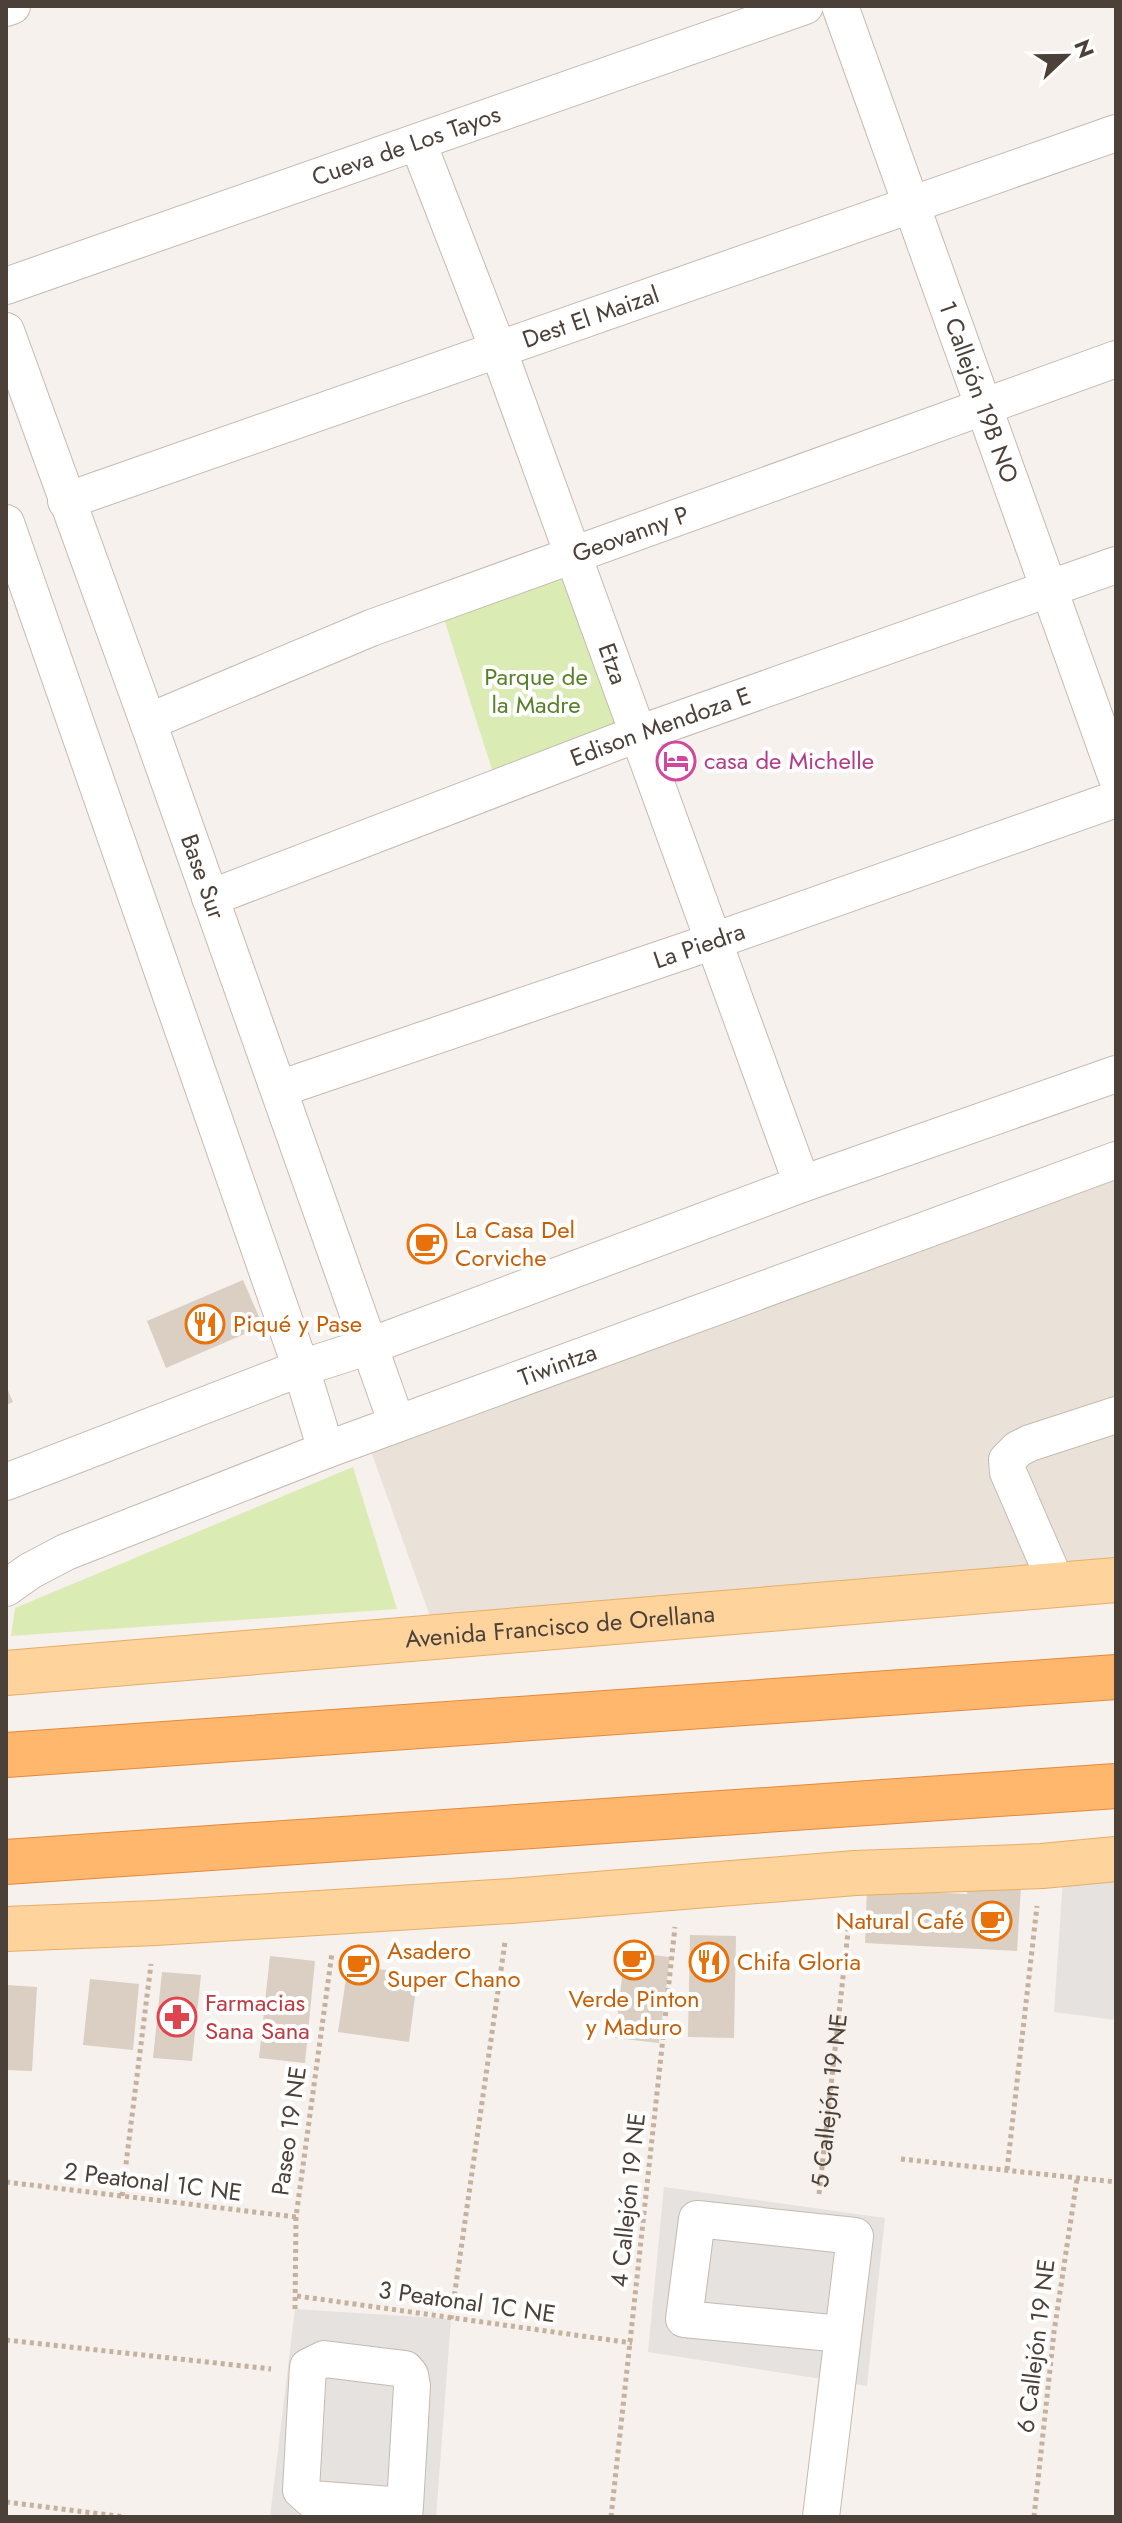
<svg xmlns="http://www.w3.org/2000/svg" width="1122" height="2523" font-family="Jost,sans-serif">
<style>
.residential{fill:#eae2d9}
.green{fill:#dbebb4}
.parking{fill:#e5e2e0}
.building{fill:#dbcec3}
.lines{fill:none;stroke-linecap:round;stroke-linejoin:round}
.minor-casing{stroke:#c5bab0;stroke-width:38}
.major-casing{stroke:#e8ad67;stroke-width:46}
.highway-casing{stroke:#e38939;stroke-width:46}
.path{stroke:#c5b19e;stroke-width:5;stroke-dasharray:4 4;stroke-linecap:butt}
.minor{stroke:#fff;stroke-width:36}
.major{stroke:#ffd39c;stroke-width:44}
.highway{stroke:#ffb76e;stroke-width:44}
.labels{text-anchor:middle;stroke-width:8;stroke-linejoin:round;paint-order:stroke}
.street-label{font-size:24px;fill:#4b4139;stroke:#fff}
.park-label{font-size:24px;fill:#588028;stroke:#fff}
.hotel-label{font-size:24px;fill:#b23c85;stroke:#fff;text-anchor:start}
.food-label{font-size:24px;fill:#c56008;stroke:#fff;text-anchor:start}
.health-label{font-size:24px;fill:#be3a42;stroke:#fff;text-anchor:start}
</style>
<rect width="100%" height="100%" fill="#f6f1ec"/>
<path class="residential" d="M1116,1164v422l-679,50 -69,-193z"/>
<path class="green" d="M561,566l63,173 -129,40 -56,-176z
M353,1467l44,142 -386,27 4,-28z"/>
<path class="parking" d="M1116,1874v146l-62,-8 9,-133z
M664,2187l221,31 -18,168 -219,-34z
M295,2309l156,10 -15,198h-166z"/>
<path class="building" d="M243,1280l20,46 -97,42 -19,-47z
M6,1386l7,16 -7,3z
M969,1882l52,4 -4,65 -152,-8 2,-54 100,5z
M690,1935l46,1 -2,102 -46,-1z
M625,1952l45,5 -11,86 -44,-5z
M270,1956l45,5 -10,102 -46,-5z
M349,1959l30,4 -1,6 40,5 -9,68 -71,-10z
M162,1972l39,3 -9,86 -39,-3z
M90,1979l49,5 -6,66 -50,-5z
M6,1985l31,2 -5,84 -26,-1z"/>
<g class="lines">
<defs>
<g id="minor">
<path id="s2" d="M840,6l276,770"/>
<path d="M6,8l6,-2"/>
<path id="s3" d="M418,143l80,206 304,835"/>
<path id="s4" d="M6,286l799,-280"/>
<path id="s5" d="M6,331l142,391 249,702"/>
<path id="s6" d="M66,501l1050,-368"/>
<path d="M6,523l295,845 25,82"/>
<path id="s7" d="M148,722l223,-94 745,-269"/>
<path id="s8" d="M210,898l414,-159 492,-174"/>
<path id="s9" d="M279,1089l435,-148 402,-142"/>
<path d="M6,1482l295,-114 69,-22 432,-162 314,-110"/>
<path d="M1057,1585l-49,-113 -1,-12 11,-11 12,-6 86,-28"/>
<path id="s10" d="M6,1588l24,-17 36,-19 260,-102 790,-290"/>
<path d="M404,2517l1,-11 7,-120 -2,-11 -5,-6 -81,-10 -16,8 -7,123 10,9 94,7"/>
<path d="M821,2517l34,-281 -158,-17 -13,100 158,15"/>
</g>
<g id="major">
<path id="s11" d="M6,1673l1110,-93"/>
<path d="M6,1929l150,-6 355,-22 344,-28 187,-7 74,-7"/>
</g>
<path id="highway" d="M6,1755l1110,-78
M6,1862l1110,-76"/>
</defs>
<use href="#minor" class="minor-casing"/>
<use href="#major" class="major-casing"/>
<use href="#highway" class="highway-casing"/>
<g class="path">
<path d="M901,2159l215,23"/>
<path d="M1007,2170l30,-264"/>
<path d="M6,2182l290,35"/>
<path id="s1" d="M819,2194l31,-280"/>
<path d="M122,2196l29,-232"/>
<path d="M297,2296l335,47"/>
<path d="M295,2309l1,-92 36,-264"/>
<path d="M451,2319l54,-377"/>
<path d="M6,2340l265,29"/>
<path d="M6,2502l119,15"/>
<path d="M611,2517l64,-590"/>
<path d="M1034,2517l20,-185 23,-153"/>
</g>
<use href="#minor" class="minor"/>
<use href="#major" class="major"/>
<use href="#highway" class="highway"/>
</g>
<defs>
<symbol id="hotel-ring" viewBox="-11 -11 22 22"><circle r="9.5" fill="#fff" stroke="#d1479c" stroke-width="1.5"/><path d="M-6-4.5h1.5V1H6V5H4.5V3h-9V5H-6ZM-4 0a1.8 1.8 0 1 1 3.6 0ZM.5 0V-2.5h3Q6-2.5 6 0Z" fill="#d1479c"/></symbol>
<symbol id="cafe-ring" viewBox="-11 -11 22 22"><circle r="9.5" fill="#fff" stroke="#e8710a" stroke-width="1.5"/><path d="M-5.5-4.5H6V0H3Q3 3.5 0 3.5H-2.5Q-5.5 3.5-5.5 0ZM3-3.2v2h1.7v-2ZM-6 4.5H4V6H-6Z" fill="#e8710a"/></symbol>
<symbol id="restaurant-ring" viewBox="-11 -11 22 22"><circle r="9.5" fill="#fff" stroke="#e8710a" stroke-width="1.5"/><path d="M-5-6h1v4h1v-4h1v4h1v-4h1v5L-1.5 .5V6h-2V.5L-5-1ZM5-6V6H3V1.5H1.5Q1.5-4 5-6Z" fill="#e8710a"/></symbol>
<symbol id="pharmacy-ring" viewBox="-11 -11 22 22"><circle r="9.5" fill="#fff" stroke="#e0444e" stroke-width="1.5"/><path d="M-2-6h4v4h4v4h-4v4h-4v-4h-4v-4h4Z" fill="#e0444e"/></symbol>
</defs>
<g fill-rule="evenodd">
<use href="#hotel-ring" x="654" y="739" width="44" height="44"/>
<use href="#cafe-ring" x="405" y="1222" width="44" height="44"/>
<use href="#restaurant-ring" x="183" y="1302" width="44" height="44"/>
<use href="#cafe-ring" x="970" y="1899" width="44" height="44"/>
<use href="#cafe-ring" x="612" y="1938" width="44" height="44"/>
<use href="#restaurant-ring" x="687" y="1940" width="44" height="44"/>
<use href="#cafe-ring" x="337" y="1943" width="44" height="44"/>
<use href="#pharmacy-ring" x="155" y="1995" width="44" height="44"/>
</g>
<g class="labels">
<g class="street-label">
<text dy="8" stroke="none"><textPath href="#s4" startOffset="424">Cueva de Los Tayos</textPath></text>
<text dy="8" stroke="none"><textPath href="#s6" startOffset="556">Dest El Maizal</textPath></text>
<text dy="8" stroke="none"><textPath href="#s2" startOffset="410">1 Callejón 19B NO</textPath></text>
<text dy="8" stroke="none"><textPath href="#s7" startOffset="518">Geovanny P</textPath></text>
<text dy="8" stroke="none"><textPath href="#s3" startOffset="556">Etza</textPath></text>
<text dy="8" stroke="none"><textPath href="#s8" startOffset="482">Edison Mendoza E</textPath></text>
<text dy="8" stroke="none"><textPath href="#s5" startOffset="580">Base Sur</textPath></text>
<text dy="8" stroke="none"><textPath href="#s9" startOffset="444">La Piedra</textPath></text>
<text dy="8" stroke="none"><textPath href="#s10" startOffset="596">Tiwintza</textPath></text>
<text dy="8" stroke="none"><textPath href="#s11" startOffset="556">Avenida Francisco de Orellana</textPath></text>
<text dy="8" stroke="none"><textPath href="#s1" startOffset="94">5 Callejón 19 NE</textPath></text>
<text transform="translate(289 2131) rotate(-82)" y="8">Paseo 19 NE</text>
<text transform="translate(153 2182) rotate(7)" y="8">2 Peatonal 1C NE</text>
<text transform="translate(628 2200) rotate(-84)" y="8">4 Callejón 19 NE</text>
<text transform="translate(467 2302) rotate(8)" y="8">3 Peatonal 1C NE</text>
<text transform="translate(1036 2346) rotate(-83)" y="8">6 Callejón 19 NE</text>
</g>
<g class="park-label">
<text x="536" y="685">Parque de<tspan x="536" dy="28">la Madre</tspan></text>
</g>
<g class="hotel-label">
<text x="704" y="769">casa de Michelle</text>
</g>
<g class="food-label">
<text x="455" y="1238">La Casa Del<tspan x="455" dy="28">Corviche</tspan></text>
<text x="233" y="1332">Piqué y Pase</text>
<text x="964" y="1929" text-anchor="end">Natural Café</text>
<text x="387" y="1959">Asadero<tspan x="387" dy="28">Super Chano</tspan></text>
<text x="737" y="1970">Chifa Gloria</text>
<text x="634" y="2007" text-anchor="middle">Verde Pinton<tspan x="634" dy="28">y Maduro</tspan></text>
</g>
<g class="health-label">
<text x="205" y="2011">Farmacias<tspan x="205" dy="28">Sana Sana</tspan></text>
</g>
</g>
<rect width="1122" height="2523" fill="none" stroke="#4b4139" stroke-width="16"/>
<g transform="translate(1066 56) rotate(68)" stroke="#ffffff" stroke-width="6" paint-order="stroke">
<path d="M0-6L14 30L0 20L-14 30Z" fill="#4b4139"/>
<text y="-12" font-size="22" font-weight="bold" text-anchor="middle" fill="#4b4139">N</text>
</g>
</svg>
